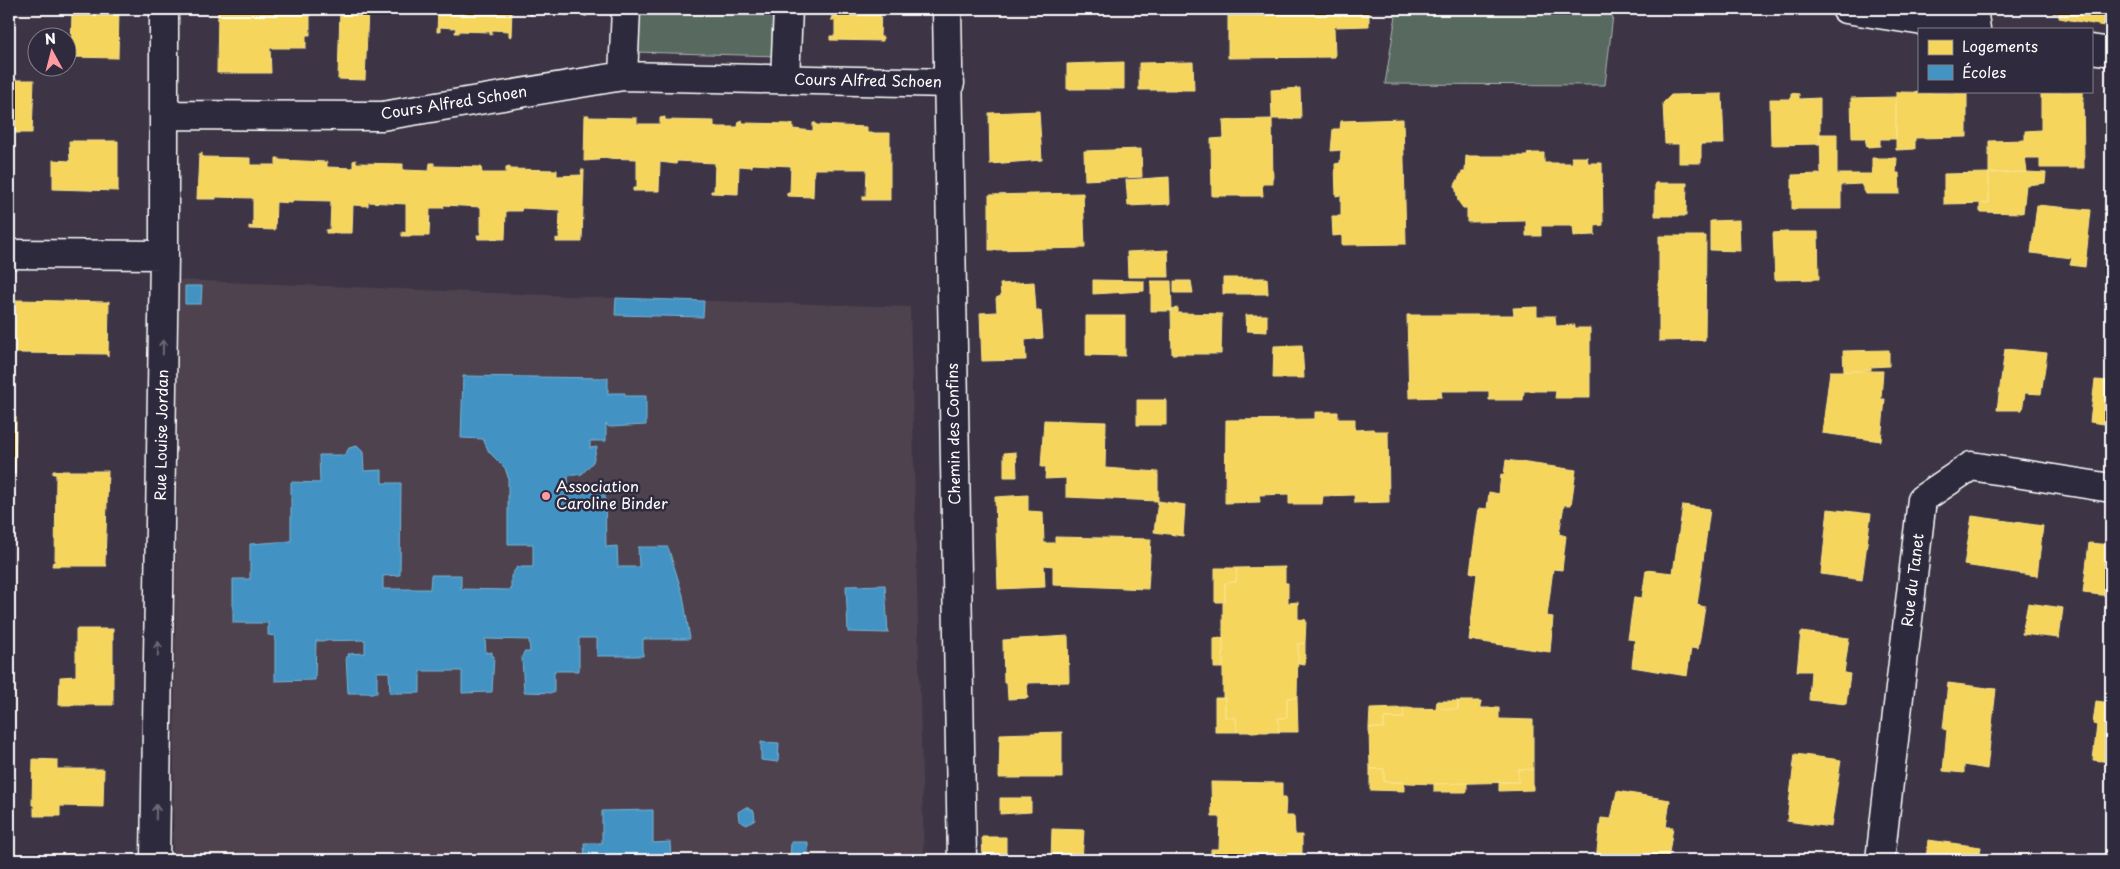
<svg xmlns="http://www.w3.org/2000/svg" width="2120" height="869" font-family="'Playpen Sans',sans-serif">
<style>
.built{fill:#4e424e}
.green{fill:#596961;stroke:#acb4b0}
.homes{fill:#f6d55c;stroke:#f9e28d}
.schools{fill:#4393c3;stroke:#7bb3d5}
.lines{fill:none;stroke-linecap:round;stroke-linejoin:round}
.street-casing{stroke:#fff;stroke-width:31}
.secondary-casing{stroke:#fff;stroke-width:31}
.street{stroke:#2f2a3d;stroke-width:28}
.secondary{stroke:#2f2a3d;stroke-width:28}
.oneway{stroke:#6d6a77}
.poi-dot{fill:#ff9aa2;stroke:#2f2a3d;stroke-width:2}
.labels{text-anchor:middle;stroke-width:5;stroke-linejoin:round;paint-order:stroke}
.street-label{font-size:15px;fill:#fff;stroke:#2f2a3d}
.poi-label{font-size:15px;fill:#fff;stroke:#2f2a3d;text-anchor:start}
</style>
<rect width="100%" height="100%" fill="#3d3545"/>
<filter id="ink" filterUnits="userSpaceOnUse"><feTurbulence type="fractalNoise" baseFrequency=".02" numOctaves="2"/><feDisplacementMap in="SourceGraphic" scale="10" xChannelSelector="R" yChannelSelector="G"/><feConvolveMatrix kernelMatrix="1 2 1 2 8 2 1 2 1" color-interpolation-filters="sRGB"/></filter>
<g filter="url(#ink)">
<path class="built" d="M179,280l437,18 294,9 14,553h-751z"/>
<path class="green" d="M637,9h143l-2,47 -143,-4z
M1397,9h211l5,6 -8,70 -220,-1z"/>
<path class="homes" d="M72,9h47l-1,49 -47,-1z
M218,9h92v26h-4v13h-36l1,25h-54z
M340,9h28l-3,71 -27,-1z
M438,9h74l-1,28 -2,-1v-5l-17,-1v4l-2,1v-3l-31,-1v2h-4l1,-5 -16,-1v5h-3z
M530,9h57v7h-3v-5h-17l-1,5 -2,-5 -31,-1 -1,5h-2z
M835,9h46l-1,28h3v4l-53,-1v-4h5v-16h-4l1,-4h3z
M1228,9h141v17l-35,1 1,30 -107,1z
M2053,9h58l-1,18 -51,-9v-5l-6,1z
M1124,62v27h-57v-25z
M1193,62l1,28h-55v-27z
M9,80h25l-2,53h-23z
M1300,88l1,31h-29l-1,-29z
M2083,91l1,77h-44v-10h-15l2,14 -38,1v-32l36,-1v-9l16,-1v-38z
M1896,92l71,1v44l-52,1v11l-19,1z
M1791,93l8,1v5l21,-1v46l-49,1 -1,-46h21z
M1722,94l2,50h-23v19h-22v-19h-14l-2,-41 8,-8z
M1896,97v42h-16v7l-13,1 -2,-9h-13l-1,-40z
M1039,111l3,49 -52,4 -1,-51z
M585,115h4l-1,2 49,1v6h23v-6l5,-1v3l49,1v6h24l1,-6 3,-1 1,3 50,1v5l20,2v-8h3v2l51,2v6h23v67h-27v-4h3l1,-27h-53l-1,28 -26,-1v-3h3l1,-27 -39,-2v3l-13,-1 -1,28 -27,-1v-2h3l1,-28 -38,-2 -1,3 -16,-2 -1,29h-26v-3h4v-29l-39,-1 1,2 -15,1z
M1272,119l1,65h-11l1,12h-51l-1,-57 13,-1 -1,-18z
M1403,119l3,125 -64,1v-10l-9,1 -1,-20h9v-21l-5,1 -1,-32 5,-1 1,-13 -10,1 2,-22h7l1,-8z
M1820,134h17v40h35v-16h25l-1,15h3l1,21h-34l-5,-10 -20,1v24h-49v-34l29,-1z
M69,141h49v50l-65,-2v-29l17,1z
M1141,149l1,28 -57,3 -1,-29z
M202,153v4l48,1v7h26v-7h3v2l48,2v5l26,1v-7l3,-1v3l47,1v6l26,1 1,-8h4v3l47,1 1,6h24v-6l4,-1v3l47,1v6l25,-1 -1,-5h3l-2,72h-26v-4l3,1 1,-29 -38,-2 -1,3h-15l-1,28h-27l-1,-4h4v-28l-38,-2 1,3h-14l-1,28h-27v-4l4,1v-29l-38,-2v4l-15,-1 -1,28h-26v-3l4,-1 1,-28 -38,-1 -1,3 -16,-1 -1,28 -26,-1v-3l4,1v-29l-37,-1v2h-19l2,-45z
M1528,153h16v10h29l-2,-6h16l1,6h14l1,62 -8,1v9l-21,1 -1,-10h-32v10h-15v-15l-59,1v-14h-4l-5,-7 -3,-16 7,-13h3l1,-16h61z
M2027,172l19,1 -1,10 -19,2 -3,28 -43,-1v-8l9,-1v-30z
M1989,173v30l-45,1v-30z
M1169,177l1,27 -42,2 -2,-26z
M1655,183h32l-1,33h-31z
M1083,193l2,55 -96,2v-55z
M2037,205l54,5 -6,57 -15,-2 2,-7 -41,-5z
M1739,220l1,31 -30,-1v-29z
M1785,232h33l1,47 -44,1 -2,-47z
M1659,236h47l-1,104 -46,1z
M1168,250l1,27h-41l-1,-25z
M1223,278h44l1,16h-45z
M1093,280l51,1v10l-51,3z
M1151,281h20l1,30h-21z
M1174,281h17l2,12h-19z
M1034,282l2,28 5,1 2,27 -18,2 1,20 -44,1 -2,-48 17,-1 -1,-14 5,-2 -1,-12z
M18,300l89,2 2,-1 -1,56 -2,-3 -89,-1 -2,2 1,-54z
M1537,307v9h18l1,10 19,-1v3h15v70h-35l1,-7h-32l-1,9h-34v-9h-48l1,6 -33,1 -2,-83h107l-1,-7z
M1178,308v5l44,1 -1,40h-49l-1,-45z
M1246,315h21v17l-20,-1z
M1086,316h39v40l-39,-1z
M1302,345l2,33h-31l1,-32z
M2005,349l42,4 -6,41 -16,-1 -3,17h-25z
M1889,350v16l-18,1v3l-27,1 -1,-20z
M1830,371h53l-2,28h4l-4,42 -59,-8z
M2095,380l16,1v44l-21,-3z
M1137,400h29v25h-29z
M1315,412h23v7h17v11l18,-1 1,2h14l1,71 -34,1 -1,-8 -31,1 -1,8h-33v-10l-30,1 1,7 -35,1 1,-83 89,-1z
M16,417l-1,57h-2v-3h-4v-51h4v-2z
M1044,420l62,2 -1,46 53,4v29l-92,-4v-19l-21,1 1,-12h-5z
M1016,452l1,25h-13v-24z
M1506,460l70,10 -5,35h-7l-5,29 7,2 -4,34 -9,-1 -6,47 6,1 -3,35 -81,-12 8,-66 -7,-2 9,-64 8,1 2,-17 10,2 2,-20 3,1z
M53,471h55l-3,93 2,2h-55l1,-4h2l1,-88h-3z
M1028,495v16l15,1 1,31h11v-6l96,2 -3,50 -95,-4v-19l-9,-1 1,22 -47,2 -3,-92z
M1158,501l27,4 -2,31 -29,-4z
M1683,505l27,4 -13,96 8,2 -7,42 -7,-1 -4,28 -55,-9 3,-27 -7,-1 6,-42 8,1 4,-28 27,3z
M1828,509l43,5 -9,66 -41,-6z
M1972,516l71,10 -6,50 -73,-11z
M2089,543l22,2v51l-28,-3z
M1285,567v16h3v20l10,-1v17l8,1 -1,23 -7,1 -1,54h-10v20h-9l1,14h-42l-1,-14 -11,-1v-19h-2v-95l2,-1v-19l11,-1 1,-14z
M1215,568h22l-1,14 -11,1v19h-10z
M2028,603l35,5 -4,30 -37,-4z
M76,629h37v76h-54l1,-28 16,-1z
M1801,632l48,6 -5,35 6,1 -4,30 -37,-4 2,-29h-14z
M1068,636l1,46 -42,1 1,15 -20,1 -1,-16h-3l-1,-43z
M1214,638h9v30h-9z
M1305,643v22l-7,-1v-20z
M1948,683l48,6 -9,80 -23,-4v8l-21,-2 4,-41 -4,-1z
M1215,698h10v19l11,1 1,14h-22z
M1287,698h10l1,34h-19l-1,-14h9z
M1437,701h21v8l-22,-1z
M1458,701h23v7h18v11l34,1v50l-15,-1 1,13 -85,2 -50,-2v-13h-14l-1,-41h15v-10h20l-1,-10 55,1z
M2096,701l15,2v59l-18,-2 4,-35 -4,-1z
M1403,708l1,10h-20v10h-15l1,-19z
M1062,732v46h-63l1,-44z
M1795,754l46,6 -10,67 -44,-6z
M33,759l24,1v9h47l-1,38 -43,-1v10h-26v-11h-2z
M1370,769h14v13h20v9l-34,-1z
M1518,769l15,1v20l-34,1v-10l20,1z
M1211,782l71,1v14h4l-1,19h9l1,19h7v25h-91v-11h8l1,-32h-8z
M1467,783v9h-33v-8z
M1617,791l53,9 -4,27h7l-5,33 -72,-1 5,-41 10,1z
M1000,798h31v14l-31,2z
M1052,829l32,1 -2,30h-31z
M982,837h24v23h-23z
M1928,840l53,7 -2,13h-53z
M82,854v6h-52v-5z
M2057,856l34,4h-35z"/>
<path class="schools" d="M185,286h17l-1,18h-16z
M616,298l88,3 -1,16 -88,-2z
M463,376l145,2v17l2,-2h15v3h21v29l-37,2 -3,-3v17h-16v7l7,-1 -4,15 -11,12 -14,2 1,14 36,-1 1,58 11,-1 1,21h21l-1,-20h30l15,48 7,44h-47v17h-46v-18h-18v33h-25v22l-30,-1 -2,-35 2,-5h6l-1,-12 -44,-1 1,14 6,-1v4h2l-2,36 -30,1v-22h-42v22h-30l-1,-21h-12v21h-29l-2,-36h3l-1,-3 17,-1v-13l-49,1 -1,39 -40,1v-45l-7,-1v-12h-35v-44h17v-35l41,-3v-59l29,1 -1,-28h26l4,-7 8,-2 6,6 1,19 18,-1v13h19l-1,92 -17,1v13h47l1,-14h30v14l50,1v-14l6,-9h16v-23h-25v-67l-3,-9 -16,-16 -6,-13 -22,-1z
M885,585l3,48 -40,-1 -2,-46z
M761,742l18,1 -1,19 -17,-2z
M746,807l8,4 1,9 -8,5 -8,-4 -1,-9z
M653,810v33l17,-1 1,17 -86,1 -1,-17h18v-32z
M791,842h17v18h-18z"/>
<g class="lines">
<defs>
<path id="street" d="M947,9l15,851
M1973,9l3,20
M623,76l3,-67
M785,79l3,-70
M164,115l218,1 241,-40 327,7
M9,254l155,1
M155,860l9,-605v-246
M1880,860l42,-361 49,-33 140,22"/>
<path id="secondary" d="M1846,9l128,20
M2091,49l20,3"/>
</defs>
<use href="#street" class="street-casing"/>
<use href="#secondary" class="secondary-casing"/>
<use href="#street" class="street"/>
<use href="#secondary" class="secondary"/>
</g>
<defs><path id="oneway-shaft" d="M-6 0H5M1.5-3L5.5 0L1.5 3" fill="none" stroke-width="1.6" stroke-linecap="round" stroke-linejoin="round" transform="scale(1.25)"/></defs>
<g class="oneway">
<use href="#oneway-shaft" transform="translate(163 347) rotate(-89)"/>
<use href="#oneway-shaft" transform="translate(158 649) rotate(-89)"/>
<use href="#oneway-shaft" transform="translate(156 812) rotate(-89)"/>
</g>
</g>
<circle class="poi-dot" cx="546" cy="496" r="5"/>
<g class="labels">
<g class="street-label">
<text transform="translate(868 81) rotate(1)" y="5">Cours Alfred Schoen</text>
<text transform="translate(454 103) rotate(-9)" y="5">Cours Alfred Schoen</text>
<text transform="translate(954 434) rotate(-91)" y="5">Chemin des Confins</text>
<text transform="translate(162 435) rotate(-89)" y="5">Rue Louise Jordan</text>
<text transform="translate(1913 580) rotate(-83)" y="5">Rue du Tanet</text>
</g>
<g class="poi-label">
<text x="556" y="492">Association<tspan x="556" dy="17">Caroline Binder</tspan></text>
</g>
</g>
<rect width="2120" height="869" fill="none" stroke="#2f2a3d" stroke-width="30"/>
<rect x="15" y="15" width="2090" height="839" fill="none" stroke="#fff" stroke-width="2" filter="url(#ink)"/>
<rect x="1918" y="28" width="175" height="65" fill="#2f2a3d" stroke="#827f8b"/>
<rect x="1928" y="40" width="25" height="15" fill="#f6d55c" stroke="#827f8b"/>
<text x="1962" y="52" font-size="15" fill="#ffffff">Logements</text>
<rect x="1928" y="65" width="25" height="15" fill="#4393c3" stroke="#827f8b"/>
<text x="1962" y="78" font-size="15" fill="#ffffff">Écoles</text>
<g transform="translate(52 52) rotate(353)"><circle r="24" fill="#2f2a3d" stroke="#827f8b"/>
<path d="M0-4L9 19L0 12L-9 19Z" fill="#ff9aa2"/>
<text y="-8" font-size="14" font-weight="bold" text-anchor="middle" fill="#ffffff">N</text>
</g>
</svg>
